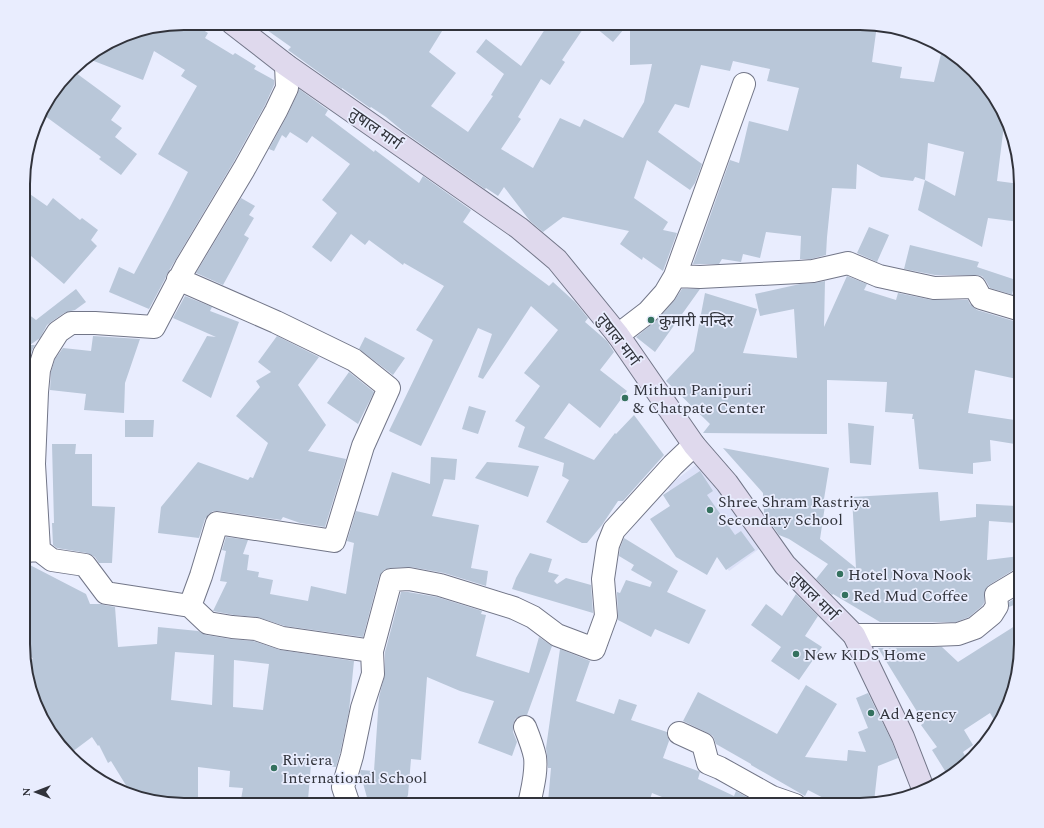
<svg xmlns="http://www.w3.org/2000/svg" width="1044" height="828" font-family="Spectral,'Noto Sans Devanagari',serif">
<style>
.built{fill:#dce1f8}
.building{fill:#b9c7d9;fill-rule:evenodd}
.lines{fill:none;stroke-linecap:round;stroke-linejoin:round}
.street-casing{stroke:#727688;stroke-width:24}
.secondary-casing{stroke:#727688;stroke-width:24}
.street{stroke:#fff;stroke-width:22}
.secondary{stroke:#dfd9ed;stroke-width:22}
.poi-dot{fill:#34715e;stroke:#e9edfe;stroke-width:1.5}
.labels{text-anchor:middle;stroke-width:3.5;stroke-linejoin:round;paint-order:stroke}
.street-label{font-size:16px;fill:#31333b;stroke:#e9edfe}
.poi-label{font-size:16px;fill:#31333b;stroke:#e9edfe;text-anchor:start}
.rim{fill:none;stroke:#31333b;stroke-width:2}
</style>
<rect width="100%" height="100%" fill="#e9edfe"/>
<path class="built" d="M701,461l62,85 -34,25 -62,-84z"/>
<path class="building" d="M184,23h8l16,10 -3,5 28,17 2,-2 21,13 -2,3 20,11v5l-9,20 -32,58 -66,111 -1,3 -17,32 -40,-17 10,-25 15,7 36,-67 18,-35 -30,-18 39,-68 -16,-10 4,-6 -31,-19 -11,29 -57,-22 46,-26z
M257,23h190l-18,29 27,21 -25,33 37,26 25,-36 -2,-1 13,-21 -28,-22 10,-13 35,27 28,-43h38l-25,37 3,2 -15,23 -9,-6 -23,38 3,2 -20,30 32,19 27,-50 20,9 4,-8 39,19 21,-36 8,-38 -22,1v-42h137l32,8 2,-8h70l6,2 -5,37 30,5 -2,11 34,4 7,-28 18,4 7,5 39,54 -8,64 24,3v38l-33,-4 -6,29 -64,-37 7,-30 30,16 9,-44 -36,-9 -3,37 -10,-3 -2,4 -32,-4 -24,-13 -1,25 -24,-1 -5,49 -1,18 -15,4h-11l1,-23 -35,-4 -6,26 -17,-4 -2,8 -19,-3 -3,5h-26l37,-104 9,3 10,-42 39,10 11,-43 -32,-7 3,-12 -37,-8 -3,10 -29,-6 -12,43 -14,-4 -17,28 44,32 -7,19 -5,7 -43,-30 -13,38 34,24 -5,8 14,3 -14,38 -20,-14 -1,3 -22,-16 9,-13 -66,-14 -20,15 -13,-11 -26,-34 -6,9 -12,-8 -1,1 -81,-57 -18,-15 -15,-10 -1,1 -28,-20v1l-32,-23 -22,-16 3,-3z
M590,23h39l-16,19z
M72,70l49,36 -10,14 11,8 -7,9 22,17 -16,21 -22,-16 2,-2 -60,-44 3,-9z
M299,89l29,21 -3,5 49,37 1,-2 44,33 4,-7 48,34 -8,12 86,64 4,-4 22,20 13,16 -3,4 22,19 7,11 -14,18 27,21 -27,37 -31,-25 -25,35 50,22 21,-27 1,1 18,-19 30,40 -41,46h-5l-16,24 -15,18h-5l-36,-21 23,-42 -7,-4 2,-13 -46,-16 7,-20 -10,-6 25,-35 -16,-13 34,-43 -27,-24 -48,73 -5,-2 14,-43 -14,-6 -57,118 -32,-15 44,-91 -17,-10 28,-44 -40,-23 -1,2 -34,-25 -4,5 -14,-11 -20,28 -19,-15 25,-34 -15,-13 28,-36 -38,-28 -5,7 -17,-11 -4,6 -4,-3 -8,16 -5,-2 18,-33 11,-23z
M24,190l23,16 6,-8 27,22 2,-2 16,12 -7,10 6,6 -33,38 -40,-34z
M241,198l14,8 -6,9 5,3 -10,17 5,3 -26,47 -27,-12z
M869,227l20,8 -12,27 -20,-9z
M910,245l69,17 -2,5 39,13 -4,14h9v3l-31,-9 -4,-7 -4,-5 -7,-1h-40l-31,-6z
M847,276l20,8 -3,6 32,10 2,-7 34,7h36l2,4 7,6 40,12h4v58l-46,-10 -7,43 53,8v24l-31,-5 1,21 -18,2v11l-54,-5 -5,-50h-2l1,-5 -28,-2 2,-30 -60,-2v54l-124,-1 7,-9 -44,-43 28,-30 11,-58 52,16 -14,44 54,5 -3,-49 -34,7 -5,-22 45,-10 14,-1 11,-2 -1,46z
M76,289l10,13 -11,8 -4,1 -7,2 -13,9 -4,3 -7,13 -10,7h5l-3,5 -5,16 -2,22h-1v-77l12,9z
M682,289h18l-45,63 -19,-15 21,-17 17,-19z
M185,296l27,11 -2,4 29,11 -28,76 -29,-17 25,-45 9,1 -43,-19z
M93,336l47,3 -15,44 -1,30 -40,-3 2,-16 -36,-4 1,-18 4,-13 8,-11 28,3z
M277,336l42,21 -21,28 28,40 -18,26 38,8 -21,68 -25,-4 -17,-6 -2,3 -62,-9h-6l-5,4 -3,4 -6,19 -41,-5 3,-26 37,-45 50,18 2,-3 3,1 15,-35 -32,-27 24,-29 -4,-6 15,-9 -13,-10z
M365,337l40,21 -12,17 -34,-26z
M349,372l25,20 -16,32 -31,-21z
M469,406l17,5 -8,23 -16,-5z
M125,420h29l-1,17h-28z
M848,423l26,3 -3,39 -21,-2z
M52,444h24l-1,10h17v52l23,1 -3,56h-13l-4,-6 -8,-4 -30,-5 -4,-3 -1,-22h2z
M723,448l106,20 -5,31h2l-6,40 36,29 -4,-71 86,-5 2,29 36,-4v-13l41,2 -1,17 -27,-2 -2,39 34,-4v12l-6,1 -26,16 -4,5 -1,6v7l-2,3 -13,11 -13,5h-76l-47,-28 -1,1 -16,-16 12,-15 -39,-25 -10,-4 -15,-22 -1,-20z
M431,457l26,2 -2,21 -11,-1 -12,37 47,9 -8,43 17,3 -2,15 -42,-13 -33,-6 -21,1 -6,2 -5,7 -16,60 -78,-11 -28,-9 -23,-2 -21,-4 14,-29 -7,-1 6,-30 -4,-1 4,-13 22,3 -5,14 6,1 -2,15 12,2 -1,5 15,3 -3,14 38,7 3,-15 35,8 8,-51 -7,-2 9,-30 22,5 14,-44 38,12z
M487,462l52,4 -11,31 -53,-19z
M700,471l13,20 -6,4 28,40 6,-4 14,19 -29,20 -9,-13 -10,18 -31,-18 -26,-38 20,-13 -7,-11z
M624,538l54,33 -11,21 39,18 -17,34 -34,-15 -4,8 -33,-17v-5l-1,-23 3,1 6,-13 24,7 2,-5 -21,-12 3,-5 -15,-9 1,-8z
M530,553l22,6 -4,13 11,3 -5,6 3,3 9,-6 25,7 2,28 -81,-24 4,-11z
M24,563h2l60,31 4,10h11l3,1 11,2 3,40 39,-3 1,-17 40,4 8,4 24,4 23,2 27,9 74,11 -5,50 -9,42 -4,14 -25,-3 -3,36 -10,-1 -1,6h-57l3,-17 -14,-1 1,-16 -32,-4v32h-10v6h-15l-41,-10 -21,-34 -3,2 -9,-18 -1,1 -6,-9 -20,15 -27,-40 -6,1 -14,-52 8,-2 -10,-13zM175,652l39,3 -2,50 -41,-5zM234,660l35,4 -6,46 -30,-3z
M401,592h7l29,5 45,14 -1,3 5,1 -10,41 53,17 10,-36 13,9 -25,69 -7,1 -5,3 -2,6v7l4,10 -5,14 -34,-13 16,-42 -34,-10 -33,-14 -6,83 -10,-1 -3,36 -4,10h-35l-9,-33 1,-2 13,1 5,-74 6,-23v-22z
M796,594l22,22 -13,20 17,11 -23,33 -28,-19 10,-14 -30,-22 15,-21 16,12z
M1021,595v7l-12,5v-5z
M1021,622v33l-12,51 -12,19 -7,-12 -26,17 9,15 -10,7 4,8 -20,14 -15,-24 5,-3 -16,-22 3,-2 -46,-75 64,-1 16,15z
M560,649l30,12 -14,40 38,13 5,-15 18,6 -6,15 36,12v3l2,6 -6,17 35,13 2,1 -2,7 36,17 2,-5 25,14h-79l-30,-12 -4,12h-63l-37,-3 3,-34h-3l-1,-12 -1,-8z
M806,685l31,19 -32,53 42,4 1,-11 18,2 -8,-20 10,-4 -12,-30 12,-5 24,49 6,16 -20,8 -4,36 -14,3h-23l-29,-15 -3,6 -54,-31v-1l-35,-20 -3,-8 -5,-3 -25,-12 15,-29 79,42z"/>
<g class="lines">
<defs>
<path id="street" d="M675,276l69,-192
M178,279l98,43 78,38 35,28 -26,58 -29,95 -117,-18 -16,53 -11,30
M618,335l30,-23 17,-19 10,-17 25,1 99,-5 14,-1 35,-8 31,13 55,12 41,-1 6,11 40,12
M39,550l-5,-86 3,-72 2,-22 5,-16 14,-22 13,-9h24l59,4 32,-61 58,-97 32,-58 11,-23 -1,-23
M25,551l14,-1 13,10 33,5 21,28 84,13 18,17 24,4 24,2 26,9 90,13
M854,635h79l25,-1 17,-6 17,-14 5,-8 -1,-11 25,-15
M525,727c4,10 8,20 10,30 2,16 -3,32 -6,48
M679,733l24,11 5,19 12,5 52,29 23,8
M349,805l-6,-18 9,-31 10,-48 11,-34 -1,-23 19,-71 18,-1 31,6 74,23 19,9 24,18 37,14 12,-33 -3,-37 5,-34 6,-15 59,-65 21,-20"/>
<path id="secondary" d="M232,23l54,42 233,163 38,32 61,75 76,110 33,38 58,82 69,70 49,102 21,54"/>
</defs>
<use href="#street" class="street-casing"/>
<use href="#secondary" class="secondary-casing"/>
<use href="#street" class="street"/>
<use href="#secondary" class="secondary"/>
</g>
<g class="poi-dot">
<circle cx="651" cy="320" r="4"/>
<circle cx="625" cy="398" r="4"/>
<circle cx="710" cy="510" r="4"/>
<circle cx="840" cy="574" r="4"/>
<circle cx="845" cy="595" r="4"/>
<circle cx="796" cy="654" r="4"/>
<circle cx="871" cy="713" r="4"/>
<circle cx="274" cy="768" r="4"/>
</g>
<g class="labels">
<g class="street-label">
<text transform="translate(376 128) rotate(35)" y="6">तुषाल मार्ग</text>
<text transform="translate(619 339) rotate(53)" y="6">तुषाल मार्ग</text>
<text transform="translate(815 596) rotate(45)" y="6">तुषाल मार्ग</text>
</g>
<g class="poi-label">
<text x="659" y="326">कुमारी मन्दिर</text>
<text x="633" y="395">Mithun Panipuri<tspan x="633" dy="18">&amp; Chatpate Center</tspan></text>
<text x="718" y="507">Shree Shram Rastriya<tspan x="718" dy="18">Secondary School</tspan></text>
<text x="848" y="580">Hotel Nova Nook</text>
<text x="853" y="601">Red Mud Coffee</text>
<text x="804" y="660">New KIDS Home</text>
<text x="879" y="719">Ad Agency</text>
<text x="282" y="765">Riviera<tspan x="282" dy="18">International School</tspan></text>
</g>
</g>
<path d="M0 0H1044V828H0ZM184 30H860A154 154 0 0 1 1014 184V644A154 154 0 0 1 860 798H184A154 154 0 0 1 30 644V184A154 154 0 0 1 184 30Z" fill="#e9edfe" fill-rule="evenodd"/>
<path class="rim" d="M184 30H860A154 154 0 0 1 1014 184V644A154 154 0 0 1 860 798H184A154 154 0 0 1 30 644V184A154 154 0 0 1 184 30Z"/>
<g transform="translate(36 792) rotate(270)" stroke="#e9edfe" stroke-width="3" paint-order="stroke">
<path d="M0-3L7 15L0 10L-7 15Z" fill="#31333b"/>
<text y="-6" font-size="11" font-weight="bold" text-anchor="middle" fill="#31333b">N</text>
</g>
</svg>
